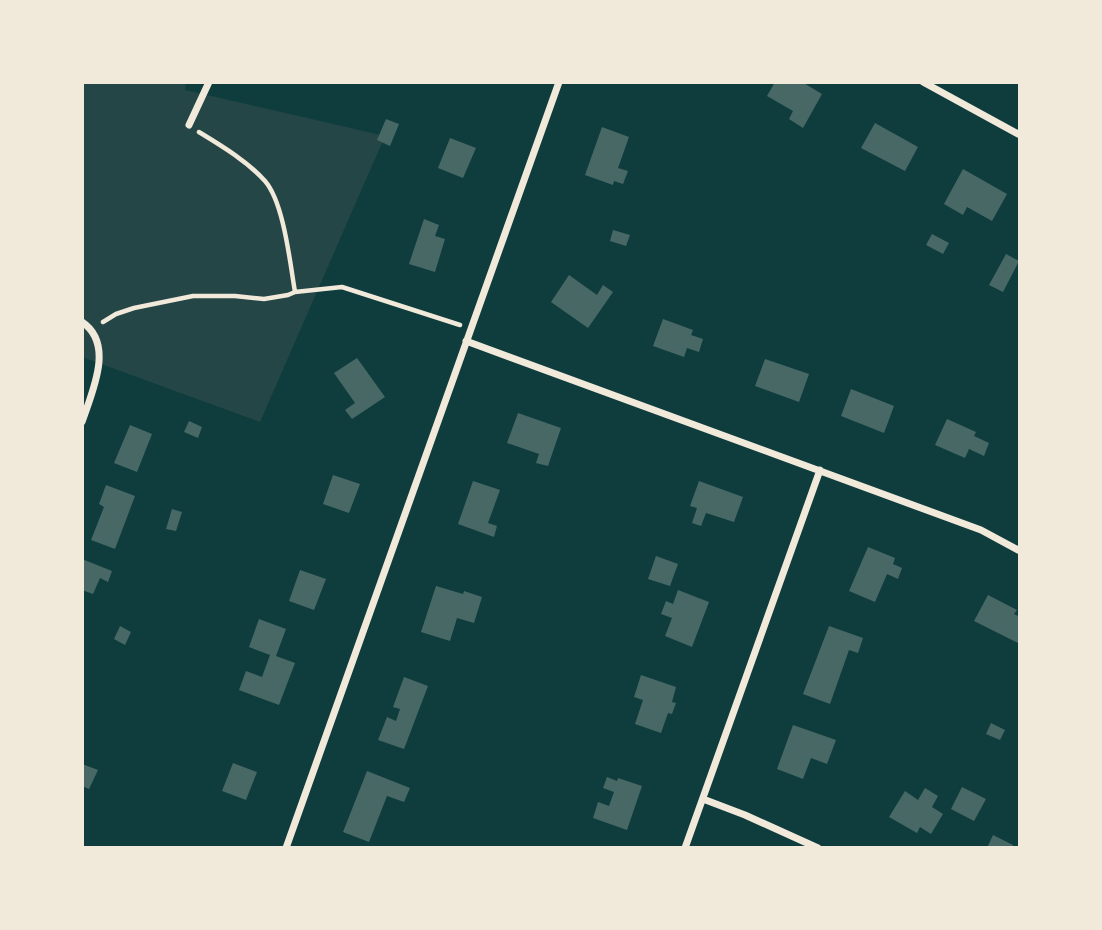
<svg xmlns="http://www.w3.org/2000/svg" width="1102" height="930" font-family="'Archivo Narrow',sans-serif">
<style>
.green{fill:#244646}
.building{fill:#486865}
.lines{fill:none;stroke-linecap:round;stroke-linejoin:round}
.path{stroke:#f1e9da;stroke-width:4.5}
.minor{stroke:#f1e9da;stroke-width:7}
</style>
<rect width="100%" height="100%" fill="#0f3d3e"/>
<path class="green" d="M82,82h104l-1,8 200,46 -125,286 -178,-65z"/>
<path class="building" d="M775,82h27l20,12 -19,34 -14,-9 4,-8 -26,-15z
M386,119l13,5 -9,22 -13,-6z
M875,123l43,24 -13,24 -44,-23z
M602,127l27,10 -11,31 10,3 -5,13 -9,-3 -1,4 -28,-10z
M450,138l26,10 -13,30 -25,-10z
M963,169l44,25 -15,27 -25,-14 -4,8 -19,-11z
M424,219l15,6 -4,11 10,3 -10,33 -26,-8z
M613,230l17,5 -4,11 -16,-5z
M932,234l17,9 -6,11 -17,-9z
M1006,254l13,7 -16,31 -14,-7z
M569,275l28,20 6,-10 10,7 -25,36 -37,-26z
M663,319l30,11 -2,5 12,4 -4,13 -12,-4 -3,9 -31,-11z
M357,358l28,39 -33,22 -7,-9 10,-7 -21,-30z
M765,359l44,15 -10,28 -44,-16z
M851,389l43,17 -10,27 -43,-17z
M518,413l43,15 -13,38 -12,-3 3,-9 -32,-11z
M947,419l29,13 -2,4 15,7 -5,13 -15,-7 -4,9 -30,-13z
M189,421l13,6 -4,11 -14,-6z
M130,425l22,9 -15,38 -23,-9z
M333,475l27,9 -11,29 -26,-9z
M473,481l27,9 -12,33 9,3 -3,11 -36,-13z
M699,481l44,16 -9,25 -28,-9 -5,13 -9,-3 5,-15 -7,-2z
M106,485l29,11 -20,53 -24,-9 13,-33 -5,-3z
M172,509l10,3 -6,19 -10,-2z
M868,547l27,11 -2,6 9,4 -4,11 -11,-5 -12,28 -26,-11z
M656,556l22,8 -8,22 -22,-7z
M82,559l30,12 -4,11 -8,-4 -7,16 -11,-4z
M300,570l26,9 -12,31 -25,-9z
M436,586l27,8 1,-3 18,6 -8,26 -17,-5 -7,23 -29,-9z
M678,590l31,12 -17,45 -27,-11 7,-18 -11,-4 5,-13 7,3z
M988,595l29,15 -3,4 6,3v27l-46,-23z
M259,619l27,10 -10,27 19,7 -16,42 -40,-15 7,-19 16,6 8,-22 -21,-8z
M120,626l11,6 -6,13 -11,-6z
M829,626l34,12 -5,15 -9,-3 -19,54 -27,-10z
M641,675l35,12 -4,15 4,1 -4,11 -4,-1 -7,20 -26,-9 8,-24 -9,-3z
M404,677l24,9 -24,63 -26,-9 9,-23 9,4 4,-12 -7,-2z
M991,723l14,7 -5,10 -14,-6z
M793,725l43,15 -9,24 -16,-6 -8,21 -26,-10z
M233,763l24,9 -11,28 -24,-9z
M82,764l16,6 -9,19 -7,-3z
M367,771l43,17 -6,14 -17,-6 -18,46 -26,-10z
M607,777l10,4 1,-3 24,8 -15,44 -34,-12 5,-16 11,4 5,-14 -11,-4z
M962,787l24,12 -12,22 -23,-12z
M925,788l13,8 -6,11 11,7 -12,20 -11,-7 -3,6 -28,-16 16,-26 13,9z
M993,835l20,10 -1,3h-25z"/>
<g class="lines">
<path class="path" d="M199,132c23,14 48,29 66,49 19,22 25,82 30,111
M103,322l13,-8 18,-6 59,-12h42l29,3 24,-4 7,-3 47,-5 118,38"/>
<path class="minor" d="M923,82l97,53
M189,125l20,-43
M82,322c33,22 10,70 0,100
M466,341l515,189 39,21
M703,799l42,16 73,33
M286,848l273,-766
M685,848l135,-378"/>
</g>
<rect width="1102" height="930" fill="none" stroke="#f1e9da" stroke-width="168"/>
</svg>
